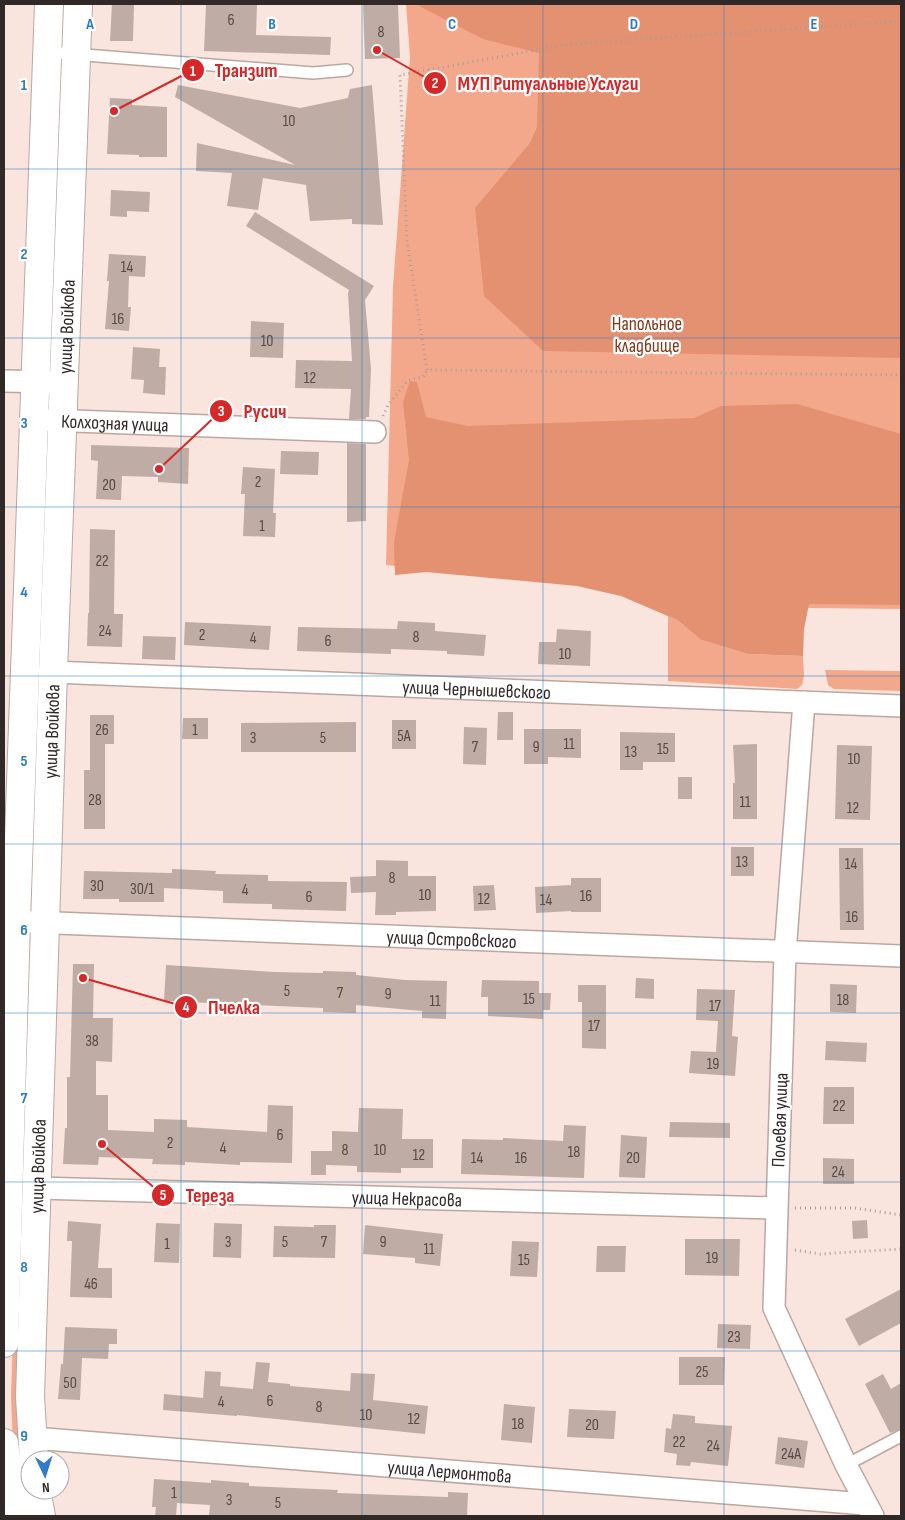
<svg xmlns="http://www.w3.org/2000/svg" width="905" height="1520" font-family="'Sofia Sans Condensed',sans-serif">
<style>
.green{fill:#f4a88b}
.forest{fill:#e39171}
.building{fill:#bfaca4}
.lines{fill:none;stroke-linecap:round;stroke-linejoin:round}
.lane-casing{stroke:#baa8a0;stroke-width:14}
.street-casing{stroke:#baa8a0;stroke-width:24}
.secondary-casing{stroke:#baa8a0;stroke-width:30}
.path{stroke:#ab9c96;stroke-width:3;stroke-dasharray:1 4;stroke-linecap:butt}
.lane{stroke:#fff;stroke-width:11}
.street{stroke:#fff;stroke-width:21}
.secondary{stroke:#fff;stroke-width:28}
.grid{fill:none;stroke:#2e7bca;stroke-width:1;stroke-opacity:0.55}
.labels{text-anchor:middle;stroke-width:4.5;stroke-linejoin:round;paint-order:stroke}
.number-label{font-size:16px;fill:#544a46}
.park-label{font-size:19px;fill:#833918;stroke:#fff}
.street-label{font-size:19px;fill:#312927;stroke:#fff}
.grid-label{font-size:16px;text-anchor:middle;font-weight:bold;fill:#2e7bca;stroke:#fff;stroke-width:4.5;stroke-linejoin:round;paint-order:stroke}
.leader{fill:none;stroke:#d62828;stroke-width:2}
.callout-dot{fill:#d62828;stroke:#fff;stroke-width:2}
.mark-label{font-size:15px;text-anchor:middle;font-weight:bold;fill:#fff}
.callout-label{font-size:20px;text-anchor:middle;font-weight:bold;fill:#d62828;stroke:#fff;stroke-width:4.5;stroke-linejoin:round;paint-order:stroke}
</style>
<rect width="100%" height="100%" fill="#f9e5dd"/>
<path class="green" d="M406,4h495v605l-94,-1 -421,-43 7,-278 17,-230z
M668,616l9,4 24,20 47,14 55,2 1,20 -2,9 -5,4 -129,-8z
M825,670l76,1v20l-67,-2 -6,-4z
M27,961h5l-11,488 6,43 -8,1 -6,-49 -2,-48 14,-431z"/>
<path class="forest" d="M418,4h483v354l-358,-7 -59,-55 -9,-88 55,-65 7,-16 2,-74 -56,-14 -62,-32z
M410,381l7,1 9,35 42,9 226,-8 27,-12 76,-2 104,30v171l-92,-1 -5,25 -1,27 -55,-2 -47,-14 -24,-20 -56,-24 -44,-10 -151,-14 -31,3 -1,-33 15,-82 -6,-58z"/>
<path class="building" d="M112,4h22l-1,37h-23z
M206,4h51l-1,31 75,2 -1,18 -126,-4z
M363,4h35l2,54 -35,1z
M178,85l122,23 48,-10 2,-9 22,-4 11,140 -31,-1v-5l-42,2 -4,-36 -43,-7 -5,32 -31,-4 5,-33 -36,-2 1,-28 98,22 -120,-68z
M110,98l22,1v6l35,2v50h-28v-2l-32,-1z
M111,190l39,2 -1,20 -22,-1v6l-17,-1z
M255,212l119,74 -9,14 6,69 -2,48h-3v2h-17l2,-30 -56,-1 1,-28 56,1 -4,-68 1,-3 -103,-64z
M109,254l37,2 -1,21 -16,-1 -1,31h3l-2,24 -24,-2 4,-48h-2z
M251,321l33,2 -1,35 -33,-1z
M133,347l27,2 -1,18h7l-1,28 -22,-2 1,-13 -13,-1z
M347,443l19,1v77l-19,1z
M91,445l98,3 -1,36 -30,-2v-5l-36,-1 -1,24 -25,-1 2,-38 -7,-1z
M281,451l38,1 -1,23 -38,-1z
M243,467l32,2 -2,44h3l-1,24 -32,-1 2,-42h-4z
M90,529l25,1 -1,84h9l-1,33 -35,-1 1,-33h1z
M398,621l37,2v8l51,4 -2,21 -37,-2v-3l-56,-2v5l-94,-3 1,-24 99,2z
M185,622l86,4 -2,24 -85,-5z
M557,629l34,2 -1,35 -52,-2 1,-22h17z
M143,636l33,1 -1,23 -33,-1z
M498,712h15v28h-16z
M90,715h24v29h-9v85h-21v-59h6z
M183,718h25v21h-26z
M392,720h24v29h-24z
M356,722v30h-115v-29z
M464,727l23,1 -1,37 -23,-1z
M524,729h57v29l-33,-1v7h-24z
M620,732l55,1v29h-32v8h-23z
M757,744v75h-24v-36h2l-2,-38z
M837,745l35,1 -2,74 -35,-1z
M678,777h14v22h-14z
M731,847h23v29h-23z
M839,848h24l1,82h-24z
M376,860l32,1v15h28v35l-40,1v3h-21l1,-23 -25,1 -1,-16 26,-1z
M172,869l44,2 -1,3 53,1v6l79,1 -1,29 -74,-2v-5l-49,-1v-12l-20,-1 -39,-2v14h-45v-3h-36l1,-28 88,2z
M571,878h30v34h-30v-1l-35,2 -1,-26 36,-2z
M494,885l2,25 -22,1 -1,-25z
M73,964h21l-1,54h20l-1,44 -16,-1v34h12v35l46,2v-13l33,1v7l80,5 1,-27 25,1 -1,57 -52,-1v3l-55,-3v3l-33,-1 1,-5 -54,-2 -1,8 -35,-1 2,-36h2v-51h3z
M166,965l108,7 49,1v-2l33,1v3l49,5 42,1 -1,38 -24,-1v-7l-66,-6v8l-33,-1v-4l-159,-7z
M636,978l18,1v20l-19,-1z
M482,980l57,1v12h12l-1,17h-7v9l-55,-3v-19h-7z
M830,984l27,1 -1,28 -26,-1z
M578,985h28v64l-24,-1v-46h-4z
M697,989l38,1 -3,46 6,1 -3,39 -46,-3 2,-22 25,1 2,-31 -22,-1z
M826,1041l41,2 -1,19 -41,-2z
M824,1087h30v37h-31z
M359,1108l44,1 -1,30h31v29h-32v5l-44,-1v-6l-31,-1v10h-15v-24h21v-20l26,1z
M670,1122l60,1v15l-61,-1z
M564,1125l22,1 -2,52 -123,-4 1,-35 41,1v-2l60,3z
M621,1135l26,2 -2,41 -26,-1z
M823,1158l31,1v25h-31z
M867,1220l1,18 -15,1 -1,-18z
M68,1221l33,3 -3,44h14v30l-42,-1 2,-56h-5z
M156,1223l24,1 -1,39 -25,-1z
M214,1223l28,1 -1,34 -28,-1z
M314,1225h22l-1,33 -62,-1 1,-31 40,1z
M365,1225l78,9 -3,32 -25,-3v-5l-52,-4z
M685,1239h55l-1,37 -54,-1z
M512,1241l27,1 -2,35 -27,-1z
M597,1246h29l-1,26h-29z
M901,1289v34l-42,23 -14,-27z
M718,1324l33,1 -1,24 -33,-1z
M65,1327l52,2v15h-8l-1,15 -26,-1 -2,42 -22,-1 3,-35h2z
M679,1357h46l-1,28h-45z
M256,1362l14,1 -2,19 22,2v2l60,5 1,-18 24,1 -2,26 55,6 -3,28 -188,-19v1l-74,-6 1,-16 39,4 2,-27 16,1 -1,14 33,3z
M883,1374l8,15 10,-6v46l-11,4 -25,-49z
M504,1404l31,3 -3,36 -31,-3z
M569,1409l47,2 -2,28 -47,-2z
M673,1414l22,2v7l37,3 -4,40 -37,-4 -1,4 -14,-1 1,-11 -13,-2 2,-24 5,1z
M778,1437l30,4 -4,27 -29,-4z
M154,1479l57,4v-3l38,3v3l89,4 -1,3 111,4v-5l20,1 -1,23h-239l-19,-1 1,-10 -33,-2 -1,13h-21l1,-9h-4z"/>
<g class="lines">
<defs>
<path id="lane" d="M47,52l266,21 34,-3
M846,1465l55,-29"/>
<g id="street">
<path d="M4,381l47,1"/>
<path id="s1" d="M47,420l328,12"/>
<path id="s2" d="M53,672l848,34"/>
<path d="M804,702l-19,251 -11,355 72,157 27,51"/>
<path id="s3" d="M30,922l871,34"/>
<path id="s4" d="M37,1188l739,20"/>
<path id="s5" d="M33,1438l832,66"/>
</g>
<g id="secondary">
<path d="M4,1343l12,-422 33,-917"/>
<path d="M4,1443l10,73"/>
<path id="s6" d="M34,1460l-4,-63 23,-725 25,-668"/>
<path d="M36,1490l5,26"/>
</g>
</defs>
<use href="#lane" class="lane-casing"/>
<use href="#street" class="street-casing"/>
<use href="#secondary" class="secondary-casing"/>
<path class="path" d="M901,21l-332,23 -169,31 7,166 20,129 474,5
M383,416l5,-11 20,-25 15,-3 4,-7
M795,1208h60l46,7
M795,1250l25,4 81,-5"/>
<use href="#lane" class="lane"/>
<use href="#street" class="street"/>
<use href="#secondary" class="secondary"/>
</g>
<path class="grid" d="M181,4v1512M362,4v1512M543,4v1512M724,4v1512M4,169h897M4,338h897M4,507h897M4,676h897M4,844h897M4,1013h897M4,1182h897M4,1351h897"/>
<g class="labels">
<g class="number-label">
<text x="231" y="25">6</text>
<text x="381" y="37">8</text>
<text x="289" y="126">10</text>
<text x="127" y="272">14</text>
<text x="118" y="324">16</text>
<text x="267" y="346">10</text>
<text x="310" y="383">12</text>
<text x="258" y="487">2</text>
<text x="109" y="490">20</text>
<text x="262" y="531">1</text>
<text x="102" y="566">22</text>
<text x="105" y="636">24</text>
<text x="202" y="640">2</text>
<text x="416" y="642">8</text>
<text x="253" y="643">4</text>
<text x="328" y="646">6</text>
<text x="565" y="659">10</text>
<text x="102" y="735">26</text>
<text x="195" y="735">1</text>
<text x="404" y="741">5А</text>
<text x="253" y="743">3</text>
<text x="323" y="743">5</text>
<text x="569" y="749">11</text>
<text x="475" y="752">7</text>
<text x="536" y="752">9</text>
<text x="663" y="754">15</text>
<text x="631" y="757">13</text>
<text x="854" y="764">10</text>
<text x="95" y="805">28</text>
<text x="745" y="807">11</text>
<text x="853" y="813">12</text>
<text x="742" y="867">13</text>
<text x="851" y="869">14</text>
<text x="392" y="883">8</text>
<text x="97" y="891">30</text>
<text x="142" y="894">30/1</text>
<text x="245" y="895">4</text>
<text x="425" y="900">10</text>
<text x="586" y="901">16</text>
<text x="309" y="902">6</text>
<text x="484" y="904">12</text>
<text x="546" y="905">14</text>
<text x="852" y="922">16</text>
<text x="287" y="996">5</text>
<text x="340" y="998">7</text>
<text x="388" y="999">9</text>
<text x="529" y="1004">15</text>
<text x="843" y="1005">18</text>
<text x="435" y="1006">11</text>
<text x="715" y="1011">17</text>
<text x="594" y="1031">17</text>
<text x="92" y="1046">38</text>
<text x="713" y="1069">19</text>
<text x="839" y="1111">22</text>
<text x="280" y="1140">6</text>
<text x="170" y="1148">2</text>
<text x="223" y="1153">4</text>
<text x="345" y="1155">8</text>
<text x="380" y="1155">10</text>
<text x="574" y="1157">18</text>
<text x="419" y="1160">12</text>
<text x="477" y="1163">14</text>
<text x="521" y="1163">16</text>
<text x="633" y="1163">20</text>
<text x="838" y="1177">24</text>
<text x="228" y="1247">3</text>
<text x="285" y="1247">5</text>
<text x="324" y="1247">7</text>
<text x="383" y="1247">9</text>
<text x="167" y="1249">1</text>
<text x="429" y="1254">11</text>
<text x="712" y="1263">19</text>
<text x="524" y="1265">15</text>
<text x="91" y="1289">46</text>
<text x="734" y="1342">23</text>
<text x="702" y="1377">25</text>
<text x="70" y="1388">50</text>
<text x="270" y="1406">6</text>
<text x="221" y="1407">4</text>
<text x="319" y="1412">8</text>
<text x="366" y="1420">10</text>
<text x="414" y="1424">12</text>
<text x="518" y="1429">18</text>
<text x="592" y="1430">20</text>
<text x="679" y="1447">22</text>
<text x="713" y="1451">24</text>
<text x="791" y="1459">24А</text>
<text x="174" y="1498">1</text>
<text x="229" y="1505">3</text>
<text x="278" y="1508">5</text>
</g>
<g class="park-label">
<text x="647" y="330">Напольное<tspan x="647" dy="22">кладбище</tspan></text>
</g>
<g class="street-label">
<text dy="7" stroke="none"><textPath href="#s6" startOffset="1134">улица Войкова</textPath></text>
<text dy="7" stroke="none"><textPath href="#s1" startOffset="68">Колхозная улица</textPath></text>
<text dy="7" stroke="none"><textPath href="#s2" startOffset="424">улица Чернышевского</textPath></text>
<text dy="7" stroke="none"><textPath href="#s6" startOffset="729">улица Войкова</textPath></text>
<text dy="7" stroke="none"><textPath href="#s3" startOffset="422">улица Островского</textPath></text>
<text transform="translate(779 1120) rotate(-88)" y="7">Полевая улица</text>
<text dy="7" stroke="none"><textPath href="#s6" startOffset="294">улица Войкова</textPath></text>
<text dy="7" stroke="none"><textPath href="#s4" startOffset="370">улица Некрасова</textPath></text>
<text dy="7" stroke="none"><textPath href="#s5" startOffset="418">улица Лермонтова</textPath></text>
</g>
</g>
<g class="grid-label">
<text x="90" y="29">A</text>
<text x="272" y="29">B</text>
<text x="452" y="29">C</text>
<text x="634" y="29">D</text>
<text x="814" y="29">E</text>
<text x="24" y="90">1</text>
<text x="24" y="259">2</text>
<text x="24" y="428">3</text>
<text x="24" y="597">4</text>
<text x="24" y="766">5</text>
<text x="24" y="935">6</text>
<text x="24" y="1103">7</text>
<text x="24" y="1272">8</text>
<text x="24" y="1441">9</text>
</g>
<path class="leader" d="M114 111L193 70M377 50L435 83M159 469L221 411M83 978L186 1007M102 1144L163 1195"/>
<g class="callout-dot">
<circle cx="114" cy="111" r="5"/>
<circle cx="377" cy="50" r="5"/>
<circle cx="159" cy="469" r="5"/>
<circle cx="83" cy="978" r="5"/>
<circle cx="102" cy="1144" r="5"/>
<circle cx="193" cy="70" r="12"/>
<circle cx="435" cy="83" r="12"/>
<circle cx="221" cy="411" r="12"/>
<circle cx="186" cy="1007" r="12"/>
<circle cx="163" cy="1195" r="12"/>
</g>
<g class="mark-label">
<text x="193" y="76">1</text>
<text x="435" y="88">2</text>
<text x="221" y="416">3</text>
<text x="186" y="1012">4</text>
<text x="163" y="1200">5</text>
</g>
<g class="callout-label">
<text x="246" y="77">Транзит</text>
<text x="548" y="90">МУП Ритуальные Услуги</text>
<text x="265" y="418">Русич</text>
<text x="234" y="1014">Пчелка</text>
<text x="210" y="1202">Тереза</text>
</g>
<rect width="905" height="1520" fill="none" stroke="#312927" stroke-width="10"/>
<g transform="translate(45 1475) rotate(176)"><circle r="24" fill="#ffffff" stroke="#ada9a9"/>
<path d="M0-4L9 19L0 12L-9 19Z" fill="#2e7bca"/>
<text y="-8" font-size="14" font-weight="bold" text-anchor="middle" fill="#312927">N</text>
</g>
</svg>
